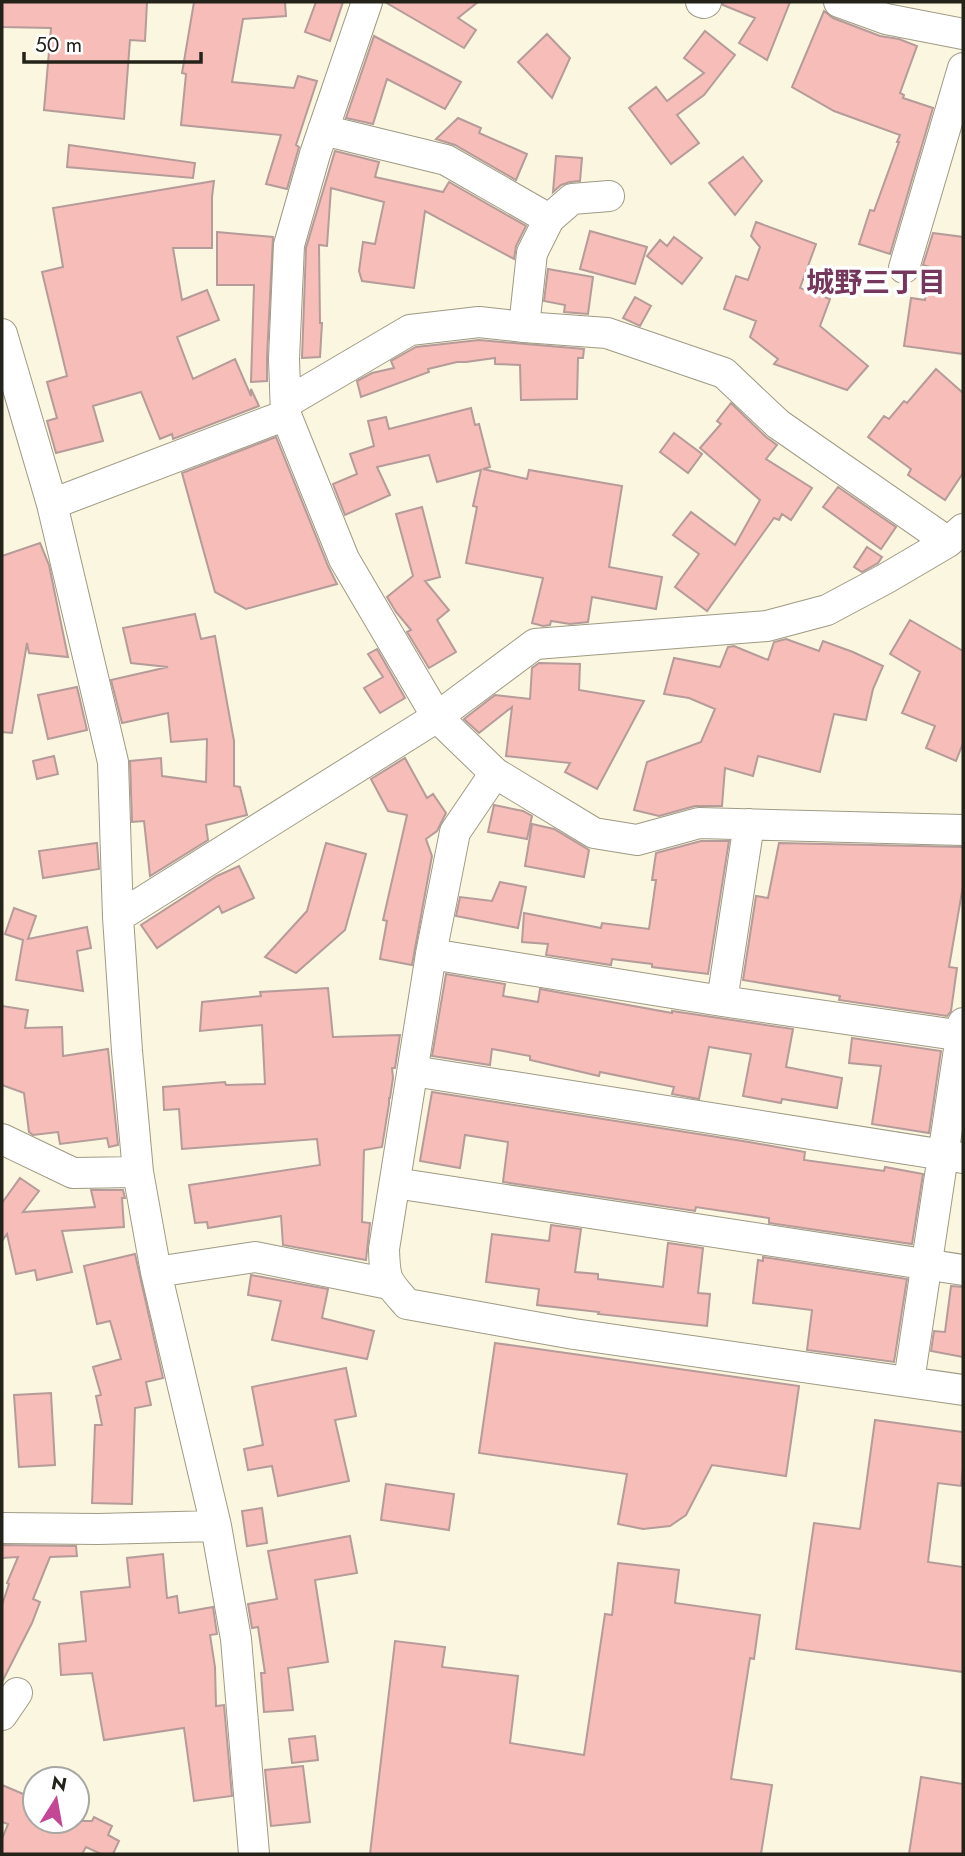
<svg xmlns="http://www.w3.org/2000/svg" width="965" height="1856" font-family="Jost,'Noto Sans JP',sans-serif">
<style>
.building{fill:#f6bdb9;stroke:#b59b99;stroke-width:2}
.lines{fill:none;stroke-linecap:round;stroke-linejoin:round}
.minor-casing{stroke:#9e9a84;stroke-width:32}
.minor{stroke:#fff;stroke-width:30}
.labels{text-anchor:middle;stroke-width:7;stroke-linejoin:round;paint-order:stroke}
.neighbourhood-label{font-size:28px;font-weight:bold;fill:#75375c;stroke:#fff}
</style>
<rect width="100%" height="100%" fill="#fbf6df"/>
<path class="building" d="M2,2h145l-2,39 -15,-1 -6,79 -80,-9 7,-82 -49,-1z
M194,2h91l1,14 -43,3 -11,63 62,6 4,-12 19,5 -21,64 3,2 -12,42 -21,-5 15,-49 -100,-10 5,-51 -4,-1z
M316,2h27l-13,39 -25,-9z
M385,2h93l-20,16 18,12 -12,18z
M723,2h67l-23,58 -28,-17 16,-25 -32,-13z
M824,11l9,7 47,18 19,3 18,7 -17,47 4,2 -1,3 30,10 -43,146 -31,-10 11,-34 4,1 25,-69h-2l3,-7 -66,-24 -42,-24z
M705,31l30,24 -31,40 -27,20 22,28 -28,21 -42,-56 27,-21 11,14 37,-28 -20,-15z
M547,34l23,24 -18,40 -34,-36z
M374,36l87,46 -16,27 -58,-30 -14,45 -27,-6z
M458,118l23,10 -2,5 48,21 -11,26 -61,-35 -19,-6z
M69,145l126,18 -2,15 -126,-11z
M335,151l44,11 -4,15 68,15 6,-10 77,44 -10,20 -2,13 -89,-48 -11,77 -52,-7 -3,-10 4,-29 12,2 9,-42 -53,-14 -4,58 -8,-1 1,78h2l-2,34 -18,1 4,-110z
M556,156l26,2 -2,23 -10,1 -9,3 -8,7z
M743,157l19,24 -27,34 -26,-32z
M214,181l-2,16v51h-39l9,52 25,-10 12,30 -42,17 16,42 42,-20 16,37v-7l8,17 -86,33 -1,-5 -12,5 -19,-47 -48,14 10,35 -47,12 -9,-32 10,-3 -10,-36 20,-6 -25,-104 21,-5 -10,-59z
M756,222l60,22 -16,44 30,11 -10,27 48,40 -21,24 -73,-26 4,-5 -28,-22 6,-16 -32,-12 12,-33 12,4 12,-33 -9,-11z
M590,231l57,16 -12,37 -55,-15z
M217,232l56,5 -6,121v23l-16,1 3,-97h-37z
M933,233l30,4v117l-59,-8 7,-48 14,2 5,-33 -7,-2z
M674,237l28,21 -20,26 -35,-28 13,-16 7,6z
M548,269l45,8 -5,37 -24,-2 1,-7 -21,-4z
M635,297l16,9 -11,20 -17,-8z
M479,340l105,9 -1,9h-5l-1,41 -56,1 -1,-35 -25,-1v-6l-29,4h-9l-29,7 1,3 -68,25 -4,-16 15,-8 22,-5 -3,-7 25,-14z
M936,369l27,24v80l-18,27 -37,-25 3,-6 -43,-32 16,-21 5,3 15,-18 3,2z
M731,403l35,34 11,8 -11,14 46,29 -21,32 -9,-6 -3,6 -5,-2 -67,93 -32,-24 24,-33 -26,-19 18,-23 44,33 25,-45 -60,-52 21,-24 -4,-3z
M471,408l4,17 4,-1 11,43 -7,2 44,10 2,-9 93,16 -13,81 53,10 -6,32 -64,-12 -4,25 -18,2 -19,-3 -1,4 -7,1 -11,-3 11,-45 -77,-15 11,-56 -4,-1 8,-36 -44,12 -8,-27 -52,12 13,28 -45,20 -12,-31 24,-10 -7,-20 24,-8 -6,-25 18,-4 3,12z
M674,433l28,21 -14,19 -28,-21z
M276,437l52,129 9,18 -91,25 -31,-17 -33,-119z
M838,487l58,40 -15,22 -58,-42z
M422,507l18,70 -15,4 24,29 -12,10 19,32 -27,16 -22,-36 4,-2 -15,-18 -9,-15 26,-21 -17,-62z
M40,543l9,22 19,92 -39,-4 -2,-10 -15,90 -10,-1v-176z
M867,547l15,10 -4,6 -16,9 -8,-5z
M195,614l6,25 14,-3 19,105v45l6,1 7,28 -41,10 2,15 -58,36 -6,-55 -12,1 -2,-61 31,-3 1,18 44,6 1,-43 -36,3 -3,-29 -46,10 -11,-43 57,-13 -37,-4 -8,-35z
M910,620l53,31v92l-7,18 -30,-13 9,-22 -33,-13 18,-41 -30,-18z
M786,639l33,12 4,-10 30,11 30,14 -10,23 -7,31 -32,-6 -14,58 -62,-16 -5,20 -28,-8 -3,38h-27l-36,10 -25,-6 13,-48 54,-20 14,-33 -26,-11 -25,-4 10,-36 46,9 8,-20 6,-1 34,14 6,-18z
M377,649l28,49 -25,15 -16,-25 19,-11 -15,-23z
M539,663l41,1 -1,26 65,11 -47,88 -32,-17 5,-9 -64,-7 6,-49 -33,26 -15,-14 31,-24 35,4 2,-31z
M77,687l10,43 -39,9 -10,-44z
M54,756l4,18 -21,5 -4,-18z
M405,758l22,40 6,-4 13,19 -9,18 -11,8 6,17 -20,109 -32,-6 7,-38 -4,-1 24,-105 -19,-4 -17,-32z
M494,805l29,6 9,5 -5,23 -39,-7z
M532,824l22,5 35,21 -5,27 -59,-11z
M701,841h28l-21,133 -56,-7v-3l-40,-5 -1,6 -65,-10 2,-11 -26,-2 2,-29 77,15 1,-5 47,6 7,-49h-4l4,-27z
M97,843l2,26 -56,9 -4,-27z
M326,843l40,11 -21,76 -49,43 -31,-16 42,-46z
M779,843l184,4v39l-14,81 8,1 -6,43 -4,5 -108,-16 1,-4 -97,-16 13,-84 12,2z
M239,866l15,32 -32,15 -3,-7 -62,42 -16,-23 76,-49z
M500,882l26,5 -8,41 -62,-12 4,-19 32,4z
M14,908l22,8 -8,23 59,-12 4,21 -14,3 6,40 -67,-11 7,-40 -18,-6z
M446,974l59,10 -2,12 35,6 2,-13 132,24v-2l121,18 -7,38 56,11 -5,30 -55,-9 -1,4 -38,-7 8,-42 -42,-7 -10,52 -27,-5 2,-7 -74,-15 -1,4 -69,-16v-4l-38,-7 -2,16 -58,-9z
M328,988l5,49 67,-2 -5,33h-3l1,10 -3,20h-1v6l-7,43 -18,3 -2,72 8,1 -4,37 -83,-15 -2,-29 -73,12 -1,-6 -12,1 -6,-38 131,-20 -3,-26 -135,10 -3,-40 -15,1 -1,-23 62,-5 1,3 39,-1 -3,-59 -62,6 2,-29 59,-6 -1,-4z
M2,1006l26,4 -3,18 37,-1 1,29 45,-7 10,96 -9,2 -2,-9 -47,6 -2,-12 -25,3 -4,-3 -5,-39 -22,-8z
M852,1038l89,13 -12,82 -57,-9 9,-58 -32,-3z
M432,1092l317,50 56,10 -1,8 80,11 1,-4 38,7 -11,70 -143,-21v-5l-73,-11 -1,4 -192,-29 5,-40 -43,-7 -5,33 -40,-7z
M20,1178l19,13 -16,21 72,-5 -4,-17h32l2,8h-3l2,29 -62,4 10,41 -35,8 -2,-10 -19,4 -9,-40 -5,7v-38z
M551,1225l30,4 -6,43 23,2v5l65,8 5,-44 35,5 -5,45 12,1 -3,32 -109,-12 1,-2 -62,-7 2,-16 -53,-7 6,-48 57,7z
M135,1254l28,124 -17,4 5,23 -16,3 -3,96 -40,-1 3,-78h7l-6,-29 5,-1 -8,-28 28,-8 -11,-38 -13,3 -13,-58z
M763,1257l144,22 -13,83 -87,-12 5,-40 -59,-7 5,-43 5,1z
M251,1275l77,14 -6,29 52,13 -7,28 -95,-19 9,-39 -33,-6z
M951,1286l12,1v70l-32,-6 3,-20 11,1z
M495,1343l304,43 -13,90 -74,-11 -26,50 -16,11 -27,3 -25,-5 9,-50 -148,-21z
M346,1368l10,48 -21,4 14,61 -71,15 -6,-30 -24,4 -4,-21 19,-4 -11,-58z
M51,1393l4,72 -36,2 -5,-72z
M875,1420l88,12v36l-2,18 -23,-3 -10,79 35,5v105l-167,-23 18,-126 46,6z
M386,1484l68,10 -5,36 -68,-10z
M262,1508l5,35 -20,3 -5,-35z
M350,1536l7,37 -42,7 13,82 -40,6 5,42 -29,2 -3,-39h4l-7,-46 -6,1 -4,-24 29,-5 -9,-48z
M2,1545l74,1 1,10 -27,1 -17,42 7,3 -8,21 -30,59v-77l7,-21 -2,-1 11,-26 -16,1z
M163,1554l4,44 10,-2 2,17 34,-6 4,27 -7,1 5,32 1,39 8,-1 8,91 -38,5 -10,-73 -80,12 -12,-67 -31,2 -2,-31 27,-3 -5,-49 49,-5 -3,-29z
M618,1563l61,7 -4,33 85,12 -6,44 -4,-1 -19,121 41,6 -11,69h-391l25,-213 50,6 -3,20 76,9 -8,67 74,12 21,-141 7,1z
M315,1736l3,24 -26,3 -3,-24z
M303,1766l7,56 -39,4 -6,-56z
M921,1777l42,7v70h-54z
M2,1785l33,14v22h57l2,-4 18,9 -4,9 11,6 -6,13h-12l-15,-7 -4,7h-80v-15l6,-15 -6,-2z"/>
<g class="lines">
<defs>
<path id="minor" d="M367,2l-52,152 -26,91 -5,114 2,56 58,144 93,158 58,56 99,60 43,7 62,-17 264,7
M701,2l3,1 2,-1
M839,2l47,17 77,15
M323,130l123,30 103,59 23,-20 37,-3
M904,268l59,-200
M524,327l8,-74 17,-34
M2,334l50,170 61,258 5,155 9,134 11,121 18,100 60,254 20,113 18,215
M286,403l124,-73 69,-8 45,5 83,6 117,40 54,51 170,118
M52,504l234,-89
M495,773l-40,59 -24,122 -47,295c1,32 2,31 23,55l167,30 389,56
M118,917l319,-200 98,-73 232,-18 60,-16 58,-31 63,-37 15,-13
M431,954l291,47 241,35
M722,1001l27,-177
M413,1071l550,87
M2,1139l71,34 65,-1
M395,1183l568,87
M156,1272l99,-15 134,27
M909,1381l54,-358
M2,1528l96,1 118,-3
M2,1715l15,-22"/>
</defs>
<use href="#minor" class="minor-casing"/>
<use href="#minor" class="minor"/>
</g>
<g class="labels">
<g class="neighbourhood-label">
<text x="876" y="292">城野三丁目</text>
</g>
</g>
<rect width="965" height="1856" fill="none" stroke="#24231a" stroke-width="7"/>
<g transform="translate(56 1800) rotate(11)"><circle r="33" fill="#ffffff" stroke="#a7a7a3" stroke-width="2"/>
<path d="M0-5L12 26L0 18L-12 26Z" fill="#c44795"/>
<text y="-10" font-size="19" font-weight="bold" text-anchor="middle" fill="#24231a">N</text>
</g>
<path d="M24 52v10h177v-10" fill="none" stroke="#24231a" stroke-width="3.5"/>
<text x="35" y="52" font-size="21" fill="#24231a" stroke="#ffffff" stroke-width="5" paint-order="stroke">50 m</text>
</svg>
